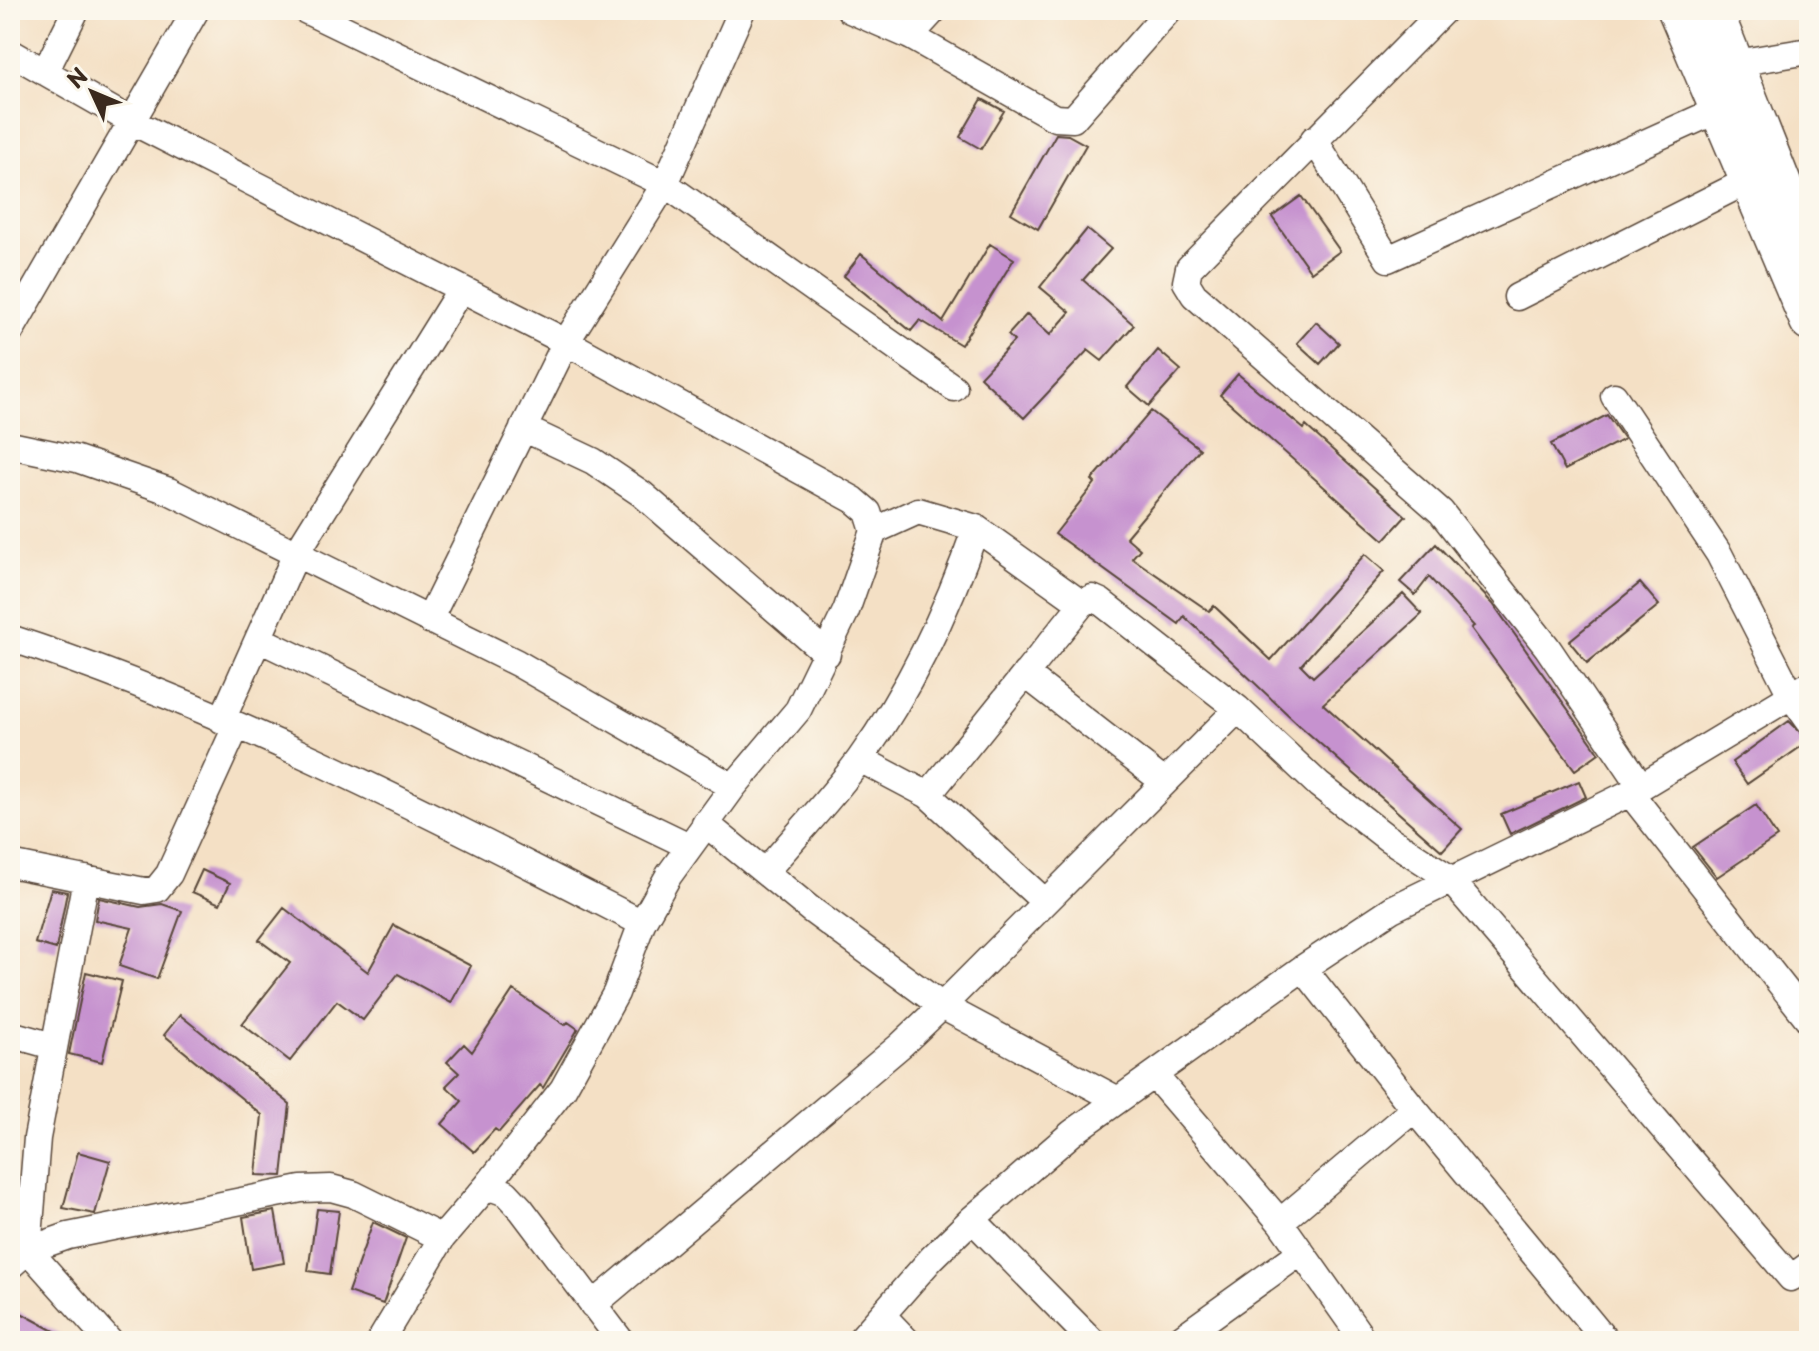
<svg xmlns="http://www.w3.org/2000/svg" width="1819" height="1351" font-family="'Playpen Sans',sans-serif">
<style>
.building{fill:#c692cf}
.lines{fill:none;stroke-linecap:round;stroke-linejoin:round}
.minor-casing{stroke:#574537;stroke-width:29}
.highway-casing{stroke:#574537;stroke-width:41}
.minor{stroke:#fff;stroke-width:26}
.highway{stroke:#fff;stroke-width:38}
</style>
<rect width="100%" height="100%" fill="#fbf7ec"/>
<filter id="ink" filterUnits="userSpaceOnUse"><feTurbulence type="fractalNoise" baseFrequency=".0125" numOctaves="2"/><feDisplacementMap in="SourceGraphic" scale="16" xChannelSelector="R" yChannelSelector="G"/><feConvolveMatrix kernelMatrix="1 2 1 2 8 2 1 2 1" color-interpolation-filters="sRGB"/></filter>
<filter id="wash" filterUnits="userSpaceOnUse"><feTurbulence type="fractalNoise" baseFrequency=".006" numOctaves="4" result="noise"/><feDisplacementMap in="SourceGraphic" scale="32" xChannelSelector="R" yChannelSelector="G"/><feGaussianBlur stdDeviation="1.8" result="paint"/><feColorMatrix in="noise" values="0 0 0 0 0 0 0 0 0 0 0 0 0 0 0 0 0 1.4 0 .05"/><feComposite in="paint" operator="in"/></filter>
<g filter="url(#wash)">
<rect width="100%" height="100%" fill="#f4e0c5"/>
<g id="blocks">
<path class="building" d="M982,99l22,12 -23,38 -21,-12z
M1056,134l12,1 18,10 -48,84 -27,-16z
M1301,196l39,55 -29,21 -39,-55z
M1087,229l24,20 -28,31 51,45 -32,36 -14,-11 -64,68 -44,-41 34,-36 -6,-6 19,-21 23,21 20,-23 -30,-25z
M990,244l24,15 -53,86 -41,-25 -9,11 -67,-55 17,-22 82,68z
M1316,322l23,21 -19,21 -23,-21z
M1158,350l23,20 -32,36 -22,-19z
M1238,374l66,55 2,-3 100,90 -22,24 -164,-145z
M1151,411l49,38 -74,88 14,12 -8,9 77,53 5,-5 57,54 94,-106 19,17 -83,94 12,12 90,-83 19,20 -99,90 139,125 -20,22 -142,-125 -116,-110 -5,8 -124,-90 40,-51 -3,-3z
M1607,415l17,24 -59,31 -14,-26z
M1436,544l57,60 106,149 -24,17 -104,-142 3,-2 -45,-49 -14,18 -15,-13z
M1640,583l19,22 -72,58 -18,-22z
M1789,721l20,20 -62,43 -15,-22z
M1579,781l7,16 -76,37 -9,-20z
M1756,805l21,32 -60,40 -24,-30z
M202,870l28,13 -10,21 -28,-12z
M51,889l16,3 -11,57 -21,-6z
M99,898l41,9 22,-3 20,7 -25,68 -38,-13 13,-38 -37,-8z
M284,908l84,64 26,-47 77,41 -20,37 -53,-29 -35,46 -26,-19 -47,60 -48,-37 48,-61 -31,-23z
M86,972l36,9 -20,81 -33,-8z
M513,990l52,35 3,-3 10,7 -35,59 -3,-3 -41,47 -4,-3 -21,23 -32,-28 20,-23 -16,-15 13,-13 -12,-11 17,-18 8,8z
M180,1015l110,89 -8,72 -26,-1 6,-60 -98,-80z
M78,1152l32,9 -15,53 -32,-6z
M317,1209l22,2 -9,63 -22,-3z
M275,1211l9,52 -33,6 -8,-52z
M373,1222l33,16 -23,66 -35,-12z
M10,1307l63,34h-63z"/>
</g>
</g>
<g filter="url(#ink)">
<use href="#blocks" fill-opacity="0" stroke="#574537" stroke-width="2"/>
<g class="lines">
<defs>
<path id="minor" d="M305,10l360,174 289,204
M850,10l60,26 145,82 18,1 96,-109
M1444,10l-255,258 -3,14 8,13 247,217 106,135 94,139
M910,36l24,-26
M10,52l121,69 435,221 288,158 14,12 6,19 -28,80 -48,99 -65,77 -64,88 -27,48 -26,70 -53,96 -76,97 -45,52 -62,103
M1736,63l73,-12
M45,72l31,-62
M1314,139l74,120 332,-150
M1517,297l234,-118
M10,332l186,-322
M1614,396l105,158 73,143 17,24
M523,428l70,33 49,33 185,160
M10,445l67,14 92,32 348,172 216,124
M874,531l44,-20 58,17 106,76
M429,620l137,-278 99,-158 77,-174
M10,638c219,71 427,180 632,285
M259,639l430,207
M1025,674l139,108
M222,720l74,-166 165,-265
M860,759l68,36 117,107
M1630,793l179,227
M928,795l154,-191 10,-6 9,4 137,107 81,76 67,52 63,41 342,400 18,-13
M10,864l134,27 13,-2 12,-15 67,-147
M765,872c31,-37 66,-73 95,-113 50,-70 88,-150 116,-231
M1303,968l111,141 192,232
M10,1034l43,12
M1154,1075l126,147 84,119
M1118,1100l-176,-94 296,-297
M487,1186l19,7 15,16 100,132
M972,1219l120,122
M1280,1222l134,-113
M10,1242l18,8 81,91
M28,1250l9,-112 49,-259
M10,1266l18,-16 40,-14 233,-47 30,-1 22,6 89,44
M593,1305l308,-260 41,-39 -132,-97 -105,-86
M882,1315l25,26
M859,1341l73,-83 40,-39 100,-86 231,-165 89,-59 238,-116 179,-108
M1177,1341l124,-89"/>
<path id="highway" d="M1677,10l132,311
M1713,10l96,242"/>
</defs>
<use href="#minor" class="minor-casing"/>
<use href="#highway" class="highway-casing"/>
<use href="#minor" class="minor"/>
<use href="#highway" class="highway"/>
</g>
</g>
<rect width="1819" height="1351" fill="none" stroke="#fbf7ec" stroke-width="40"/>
<g transform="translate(92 92) rotate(314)" stroke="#fbf7ec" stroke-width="6" paint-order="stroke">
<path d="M0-6L14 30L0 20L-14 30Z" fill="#3b2a1e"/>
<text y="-12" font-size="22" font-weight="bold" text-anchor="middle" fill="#3b2a1e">N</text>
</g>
</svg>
